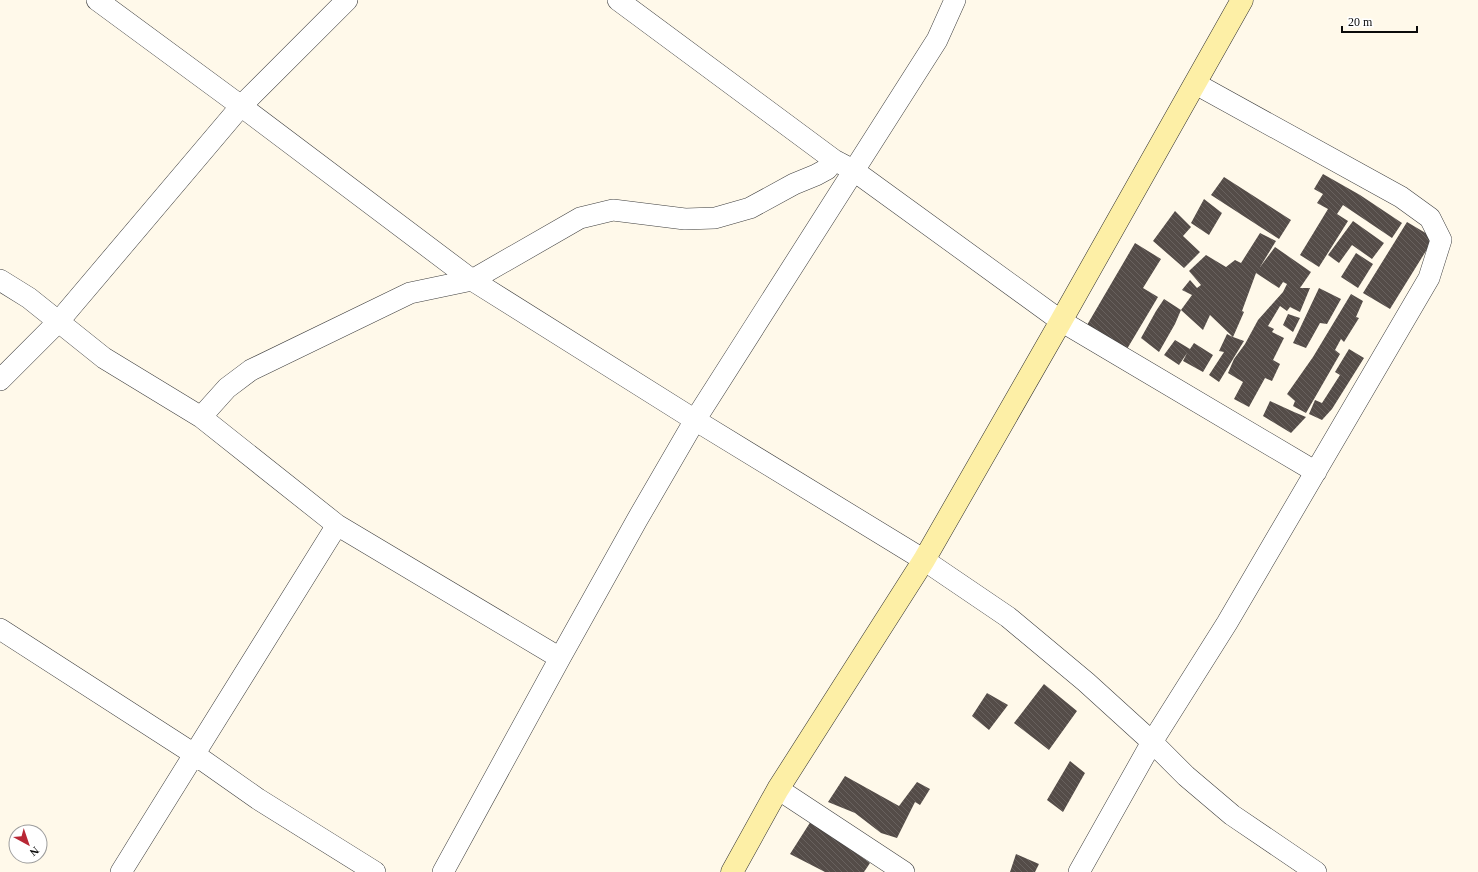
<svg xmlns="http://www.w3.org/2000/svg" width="1478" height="872" font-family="'Times New Roman',serif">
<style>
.building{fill:url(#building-back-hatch)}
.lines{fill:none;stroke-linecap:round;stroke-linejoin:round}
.street-casing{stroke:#3e3e3e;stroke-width:22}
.secondary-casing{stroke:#2d2d2d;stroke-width:23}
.street{stroke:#fff;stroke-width:21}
.secondary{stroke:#fdefa6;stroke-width:22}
</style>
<defs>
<pattern id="building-back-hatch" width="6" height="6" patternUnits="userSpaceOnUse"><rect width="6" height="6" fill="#544c48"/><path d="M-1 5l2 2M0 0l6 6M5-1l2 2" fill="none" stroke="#68615e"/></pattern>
</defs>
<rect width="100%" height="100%" fill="#fff9ea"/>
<path class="building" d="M1323,174l37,21 42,28 -10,15 -49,-33 -6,9 11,7 -29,46 -19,-12 28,-46 -11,-6 6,-9 -9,-5z
M1224,177l67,43 -12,19 -68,-44z
M1204,199l18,14 -13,22 -18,-12z
M1175,211l16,16 -8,9 17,16 -16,16 -31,-27z
M1353,221l31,22 -12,16 -20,-14 -13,18 -11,-8z
M1407,222l27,16 -44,71 -27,-16z
M1260,233l16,8 -16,26 15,-20 36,25 -11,16h10l-10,24 -10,-5 -3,4 -7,-5 -12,20 6,3 -2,3 12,6 -11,22 7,4 -8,17 -7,-3 -16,29 -15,-8 9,-17 -15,-9 6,-14 11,-15 13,-24 25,-28 4,-8 -4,-2 -4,6 -23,-15 -14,38 2,1 -11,25 11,4 -25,41 -10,-7 15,-23 -5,-1 8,-17 6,3 -23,-22 -7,15 -22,-20 11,-15 -10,-5 8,-10 7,8 4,-3 -12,-14 17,-16 20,12 9,-7 6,3z
M1135,243l26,16 -18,29 15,9 -31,52 -40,-24z
M1356,253l17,11 -15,24 -17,-11z
M1319,288l22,11 -14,25 -7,-1 -14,25 -13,-5z
M1351,294l12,7 -7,16 3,1 -15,24 -3,-3 -6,11 5,4 -34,59 -13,-7 2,-5 -8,-7 26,-37z
M1164,299l17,11 -6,14 -16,28 -18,-14 15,-27z
M1288,314l12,4 -7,14 -10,-7z
M1175,340l15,9 4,-6 19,12 -10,17 -20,-11 4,-8 -8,12 -15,-10z
M1349,349l15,9 -32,51 -10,11 -13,-6 6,-14 7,3 18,-28 -5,-3z
M1270,401l24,11 12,5 -15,16 -28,-17z
M1044,684l33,27 -28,39 -35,-27z
M987,693l21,12 -19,25 -17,-14z
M1070,761l15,12 -22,39 -16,-12z
M845,776l54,30 18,-24 13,7 -10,16 -5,-3 -18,36 -16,-5 -26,-20 -27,-11z
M811,821l59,42 -6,9h-39l-35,-18z
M1016,854l23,10 -4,8h-25z"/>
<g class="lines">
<defs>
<path id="street" d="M97,0l144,106 231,174 223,140 229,140 84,57 78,65 66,60 34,34 46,39 84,57
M618,0l216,160 19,10 208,151 255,151
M0,280l29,18 75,60 97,59 136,108 223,133
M0,380l59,-59 182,-215 106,-106
M201,417l26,-29 24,-18 159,-77 62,-13 108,-62 33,-8 72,9 30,-1 35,-10 44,-24 22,-9 11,-6 7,-9
M0,629l194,125 64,45 117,73
M778,789l126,83
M121,872l216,-347
M443,872l117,-214 77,-138 58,-100 242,-380 18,-40
M1079,872l73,-130 75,-119 202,-345 12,-38 -11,-22 -29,-21 -205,-113"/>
<path id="secondary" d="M732,872l46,-83 146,-229 137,-239 181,-321"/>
</defs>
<use href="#street" class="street-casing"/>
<use href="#secondary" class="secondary-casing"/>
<use href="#street" class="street"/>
<use href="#secondary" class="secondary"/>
</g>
<g transform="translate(28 844) rotate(140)"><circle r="19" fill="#ffffff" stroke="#9d9d9d"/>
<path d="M0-3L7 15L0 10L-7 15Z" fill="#b82735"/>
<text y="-6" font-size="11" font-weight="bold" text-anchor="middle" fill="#0b0b0b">N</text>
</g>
<path d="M1342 26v6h75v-6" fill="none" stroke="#0b0b0b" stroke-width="2"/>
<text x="1348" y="26" font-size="12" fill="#0b0b0b" stroke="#ffffff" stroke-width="3" paint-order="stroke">20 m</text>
</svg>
